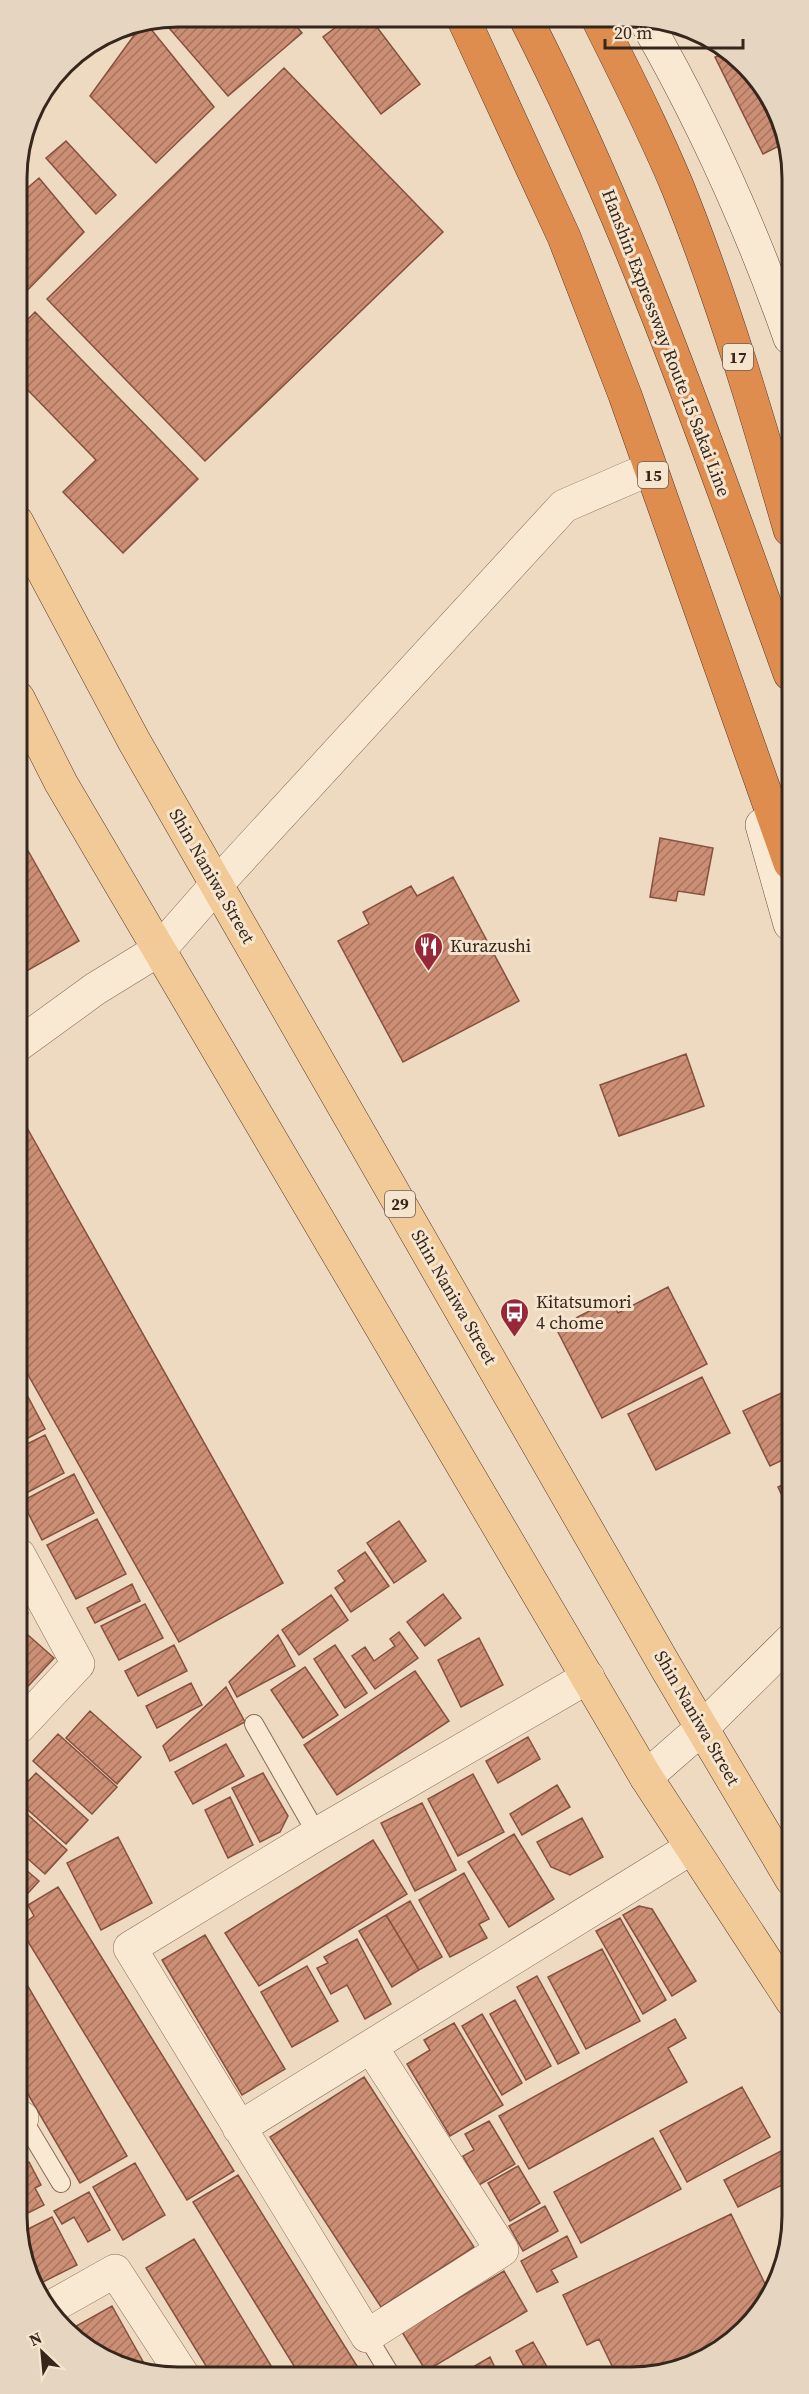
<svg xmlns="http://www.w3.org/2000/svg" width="809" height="2394" font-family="'Source Serif 4',serif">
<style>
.building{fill:url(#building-hatch);stroke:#86513e;stroke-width:1.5}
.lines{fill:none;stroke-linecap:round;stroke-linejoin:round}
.lane-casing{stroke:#876b58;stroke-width:20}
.street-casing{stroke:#876b58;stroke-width:34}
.secondary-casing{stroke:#694c3b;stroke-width:34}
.primary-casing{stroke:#543a2c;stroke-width:34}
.highway-casing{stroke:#543a2c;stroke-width:34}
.lane{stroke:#f9e9d3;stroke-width:18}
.street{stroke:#f9e9d3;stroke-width:33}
.secondary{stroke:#f9e9d3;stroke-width:33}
.primary{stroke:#f2ca97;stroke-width:33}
.highway{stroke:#df8d4f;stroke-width:33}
.labels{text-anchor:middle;stroke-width:6;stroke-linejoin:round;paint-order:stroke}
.shield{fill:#f5e5cf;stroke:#6f5f52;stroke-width:1.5}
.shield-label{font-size:16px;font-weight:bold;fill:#36261c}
.street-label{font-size:18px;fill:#36261c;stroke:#f5e5cf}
.poi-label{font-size:18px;fill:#36261c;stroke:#f5e5cf;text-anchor:start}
.rim{fill:none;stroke:#36261c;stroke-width:3}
</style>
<defs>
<pattern id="building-hatch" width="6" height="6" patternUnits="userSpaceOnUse" patternTransform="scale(1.5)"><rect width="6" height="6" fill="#cc8e75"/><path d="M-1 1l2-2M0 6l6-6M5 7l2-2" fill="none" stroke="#a6745f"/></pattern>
</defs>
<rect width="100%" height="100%" fill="#eedac0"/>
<path class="building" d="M178,16l111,1 13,16 -74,63 -66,-76z
M348,18h22l50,66 -39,30 -58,-77z
M143,23h3l68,84 -58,56 -66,-67z
M724,53l21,11 42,78 -24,12 -48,-97z
M284,68l159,164 -238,229 -158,-162z
M66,141l50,54 -20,19 -50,-56z
M39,178l45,54 -67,69v-104z
M35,312l163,167 -75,74 -60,-61 33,-32 -79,-81v-49z
M18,833l61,108 -61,35z
M660,838l53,10 -9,47 -26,-4 -2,10 -26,-4z
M453,877l66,124 -116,61 -65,-121 31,-17 -6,-12 48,-26 6,10z
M686,1054l18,52 -85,30 -19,-51z
M26,1126l257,457 -104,59 -161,-285v-226z
M668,1287l39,77 -105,54 -46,-90 55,-28 7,13z
M702,1377l28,56 -74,37 -28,-56z
M788,1390l3,6v60l-21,10 -27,-55z
M26,1393l19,36 -26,14v-46z
M45,1435l19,38 -45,24v-49z
M74,1474l20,39 -52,27 -20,-39z
M791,1480v35l-13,-28z
M97,1519l29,55 -50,25 -29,-54z
M399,1521l27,40 -32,22 -27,-40z
M365,1552l24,34 -38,26 -16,-24 10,-7 -7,-10z
M132,1584l8,17 -45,22 -8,-15z
M443,1594l18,24 -36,28 -18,-24z
M331,1595l17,25 -49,35 -17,-25z
M145,1604l18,34 -44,22 -18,-34z
M19,1605l9,8 -9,11z
M399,1632l19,26 -43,31 -23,-33 13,-9 9,14 21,-15 -5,-7z
M28,1635l26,23 -35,38v-51z
M278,1635l17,31 -58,31 -8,-15z
M479,1638l24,47 -42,22 -23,-47z
M174,1645l13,26 -49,25 -13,-25z
M335,1645l32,48 -22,15 -31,-49z
M305,1667l33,48 -35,23 -32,-48z
M415,1671l34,50 -112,74 -33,-50z
M191,1683l11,22 -45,23 -11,-22z
M226,1687l19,35 -75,39 -7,-15z
M90,1711l51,46 -24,27 -51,-46z
M58,1734l59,53 -25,27 -59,-53z
M528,1737l12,22 -42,24 -12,-22z
M226,1744l18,32 -51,28 -18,-32z
M36,1773l52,47 -22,24 -47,-42v-11z
M263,1773l25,43 -8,16 -20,10 -28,-54z
M473,1774l31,58 -46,24 -30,-57z
M557,1785l13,22 -48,28 -12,-21z
M230,1797l23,48 -25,13 -23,-48z
M422,1803l34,67 -41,21 -34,-68z
M19,1807l48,43 -22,24 -26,-23z
M582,1818l21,39 -33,18 -19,-8 -14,-25z
M514,1834l40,65 -45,28 -41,-65z
M118,1837l34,66 -51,27 -34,-67z
M373,1840l34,54 -148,92 -34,-53z
M19,1864l20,17 -20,22z
M464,1873l25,46 -10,5 8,14 -37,19 -31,-57z
M58,1887l176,284 -47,29 -168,-273 15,-11 -6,-11z
M410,1901l32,56 -23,13 -33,-55z
M639,1906l13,3 44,72 -24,15 -49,-81z
M386,1915l33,55 -27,17 -33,-56z
M620,1918l46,82 -23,14 -47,-83z
M205,1935l80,134 -43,26 -80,-135z
M357,1939l34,65 -26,15 -18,-34 -16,9 -14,-26 11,-5 -4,-6z
M602,1949l38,72 -54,28 -38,-72z
M307,1966l31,55 -46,26 -31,-55z
M19,1971l108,185 -47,27 -61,-104z
M537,1976l42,77 -21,11 -41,-77z
M515,2000l36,66 -25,14 -36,-66z
M482,2014l40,69 -20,12 -40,-69z
M675,2019l11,19 -18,10 19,34 -158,87 -30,-53z
M454,2023l49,82 -53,31 -43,-72 23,-14 -6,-10z
M364,2077l110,170 -93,60 -111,-170z
M742,2087l28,50 -83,45 -27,-51z
M489,2121l26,43 -36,21 -16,-29 11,-6 -9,-16z
M653,2138l28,51 -100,54 -27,-51z
M791,2146l1,34 -54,27 -14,-27z
M20,2162l2,4 7,-4 12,23 -6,3 9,17 -24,12z
M135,2163l30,52 -42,25 -30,-53z
M518,2166l22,37 -30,18 -22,-38z
M238,2175l124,199h-63l-106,-172z
M89,2192l21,38 -22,12 -14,-25 -12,7 -8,-13z
M545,2206l13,25 -35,20 -14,-25z
M731,2214l39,80 -17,28 -41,34 -49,18h-47l-17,-35 -12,6 -24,-50z
M52,2217l25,48 -38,19 -19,-37v-14z
M567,2236l10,21 -26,13 7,12 -21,10 -16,-31z
M194,2239l82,135h-65l-65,-106z
M504,2271l23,40 -101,60 -24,-39z
M112,2306l38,68 -74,-37 -5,-8z
M533,2342l18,32h-23l-12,-23z
M490,2357l8,17h-37z"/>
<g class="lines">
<defs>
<path id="lane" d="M254,1724l63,110
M19,2113l42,70
M367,2336l23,38"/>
<path id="street" d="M18,1045l77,-56 65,-40 57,-65 347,-378 74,-32
M19,1555l59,109 -59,63
M371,2047l131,203 -135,86 -237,-388 187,-114 271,-157
M20,2119l2,-1
M239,2128l452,-280
M51,2307l64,-36 67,103"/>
<path id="secondary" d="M645,20c58,101 106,207 145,318
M762,825l28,99
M646,1777l56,-49 89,-88"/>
<path id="primary" d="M17,522l117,219 533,928 125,211
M18,698l43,85 585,994 146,224"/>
<path id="highway" d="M463,18l101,219 61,158 165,468
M526,19c107,210 184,433 264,655
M598,19c28,56 56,111 80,169 45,112 79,227 112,342"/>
</defs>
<use href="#lane" class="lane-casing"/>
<use href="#street" class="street-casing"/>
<use href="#secondary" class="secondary-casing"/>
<use href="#primary" class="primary-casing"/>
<use href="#highway" class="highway-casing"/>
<use href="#lane" class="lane"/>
<use href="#street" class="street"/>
<use href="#secondary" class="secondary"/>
<use href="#primary" class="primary"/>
<use href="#highway" class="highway"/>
</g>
<defs>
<symbol id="restaurant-pin" viewBox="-11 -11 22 30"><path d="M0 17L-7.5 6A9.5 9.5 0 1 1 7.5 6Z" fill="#962837" stroke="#f5e5cf"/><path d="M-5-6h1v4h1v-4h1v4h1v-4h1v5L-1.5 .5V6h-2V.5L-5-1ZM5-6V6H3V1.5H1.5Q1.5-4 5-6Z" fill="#fff"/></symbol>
<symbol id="bus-pin" viewBox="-11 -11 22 30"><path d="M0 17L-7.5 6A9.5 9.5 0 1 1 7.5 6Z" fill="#962837" stroke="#f5e5cf"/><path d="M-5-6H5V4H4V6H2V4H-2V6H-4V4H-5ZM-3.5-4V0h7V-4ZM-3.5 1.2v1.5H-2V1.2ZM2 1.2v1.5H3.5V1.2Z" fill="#fff"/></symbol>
</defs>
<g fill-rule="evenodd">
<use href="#restaurant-pin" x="412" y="930" width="33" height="45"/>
<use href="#bus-pin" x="498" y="1296" width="33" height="45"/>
</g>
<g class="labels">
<g class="shield">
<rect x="723" y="344" width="30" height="26" rx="4.5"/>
<rect x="638" y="462" width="30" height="26" rx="4.5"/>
<rect x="385" y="1191" width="30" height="26" rx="4.5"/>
</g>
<g class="shield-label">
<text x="738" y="363">17</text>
<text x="653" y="481">15</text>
<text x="400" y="1210">29</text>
</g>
<g class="street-label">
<text transform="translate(666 343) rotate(69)" y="6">Hanshin Expressway Route 15 Sakai Line</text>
<text transform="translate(212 876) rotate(60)" y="6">Shin Naniwa Street</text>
<text transform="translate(454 1297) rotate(60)" y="6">Shin Naniwa Street</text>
<text transform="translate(697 1718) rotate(60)" y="6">Shin Naniwa Street</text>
</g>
<g class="poi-label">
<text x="450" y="952">Kurazushi</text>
<text x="536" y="1308">Kitatsumori<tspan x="536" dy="21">4 chome</tspan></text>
</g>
</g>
<path d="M0 0H809V2394H0ZM178 27H631A151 151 0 0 1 782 178V2216A151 151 0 0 1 631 2367H178A151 151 0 0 1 27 2216V178A151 151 0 0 1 178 27Z" fill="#e6d6c1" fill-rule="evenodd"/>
<path class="rim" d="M178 27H631A151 151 0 0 1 782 178V2216A151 151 0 0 1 631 2367H178A151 151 0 0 1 27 2216V178A151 151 0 0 1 178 27Z"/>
<g transform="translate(42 2352) rotate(334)" stroke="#f5e5cf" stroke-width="4.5" paint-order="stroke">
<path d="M0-4.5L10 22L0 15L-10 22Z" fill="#36261c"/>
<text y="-9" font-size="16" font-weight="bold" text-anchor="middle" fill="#36261c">N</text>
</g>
<path d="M605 39v9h138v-9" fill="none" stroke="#36261c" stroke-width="3"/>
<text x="614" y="39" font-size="18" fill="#36261c" stroke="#f5e5cf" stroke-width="4.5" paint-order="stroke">20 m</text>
</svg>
